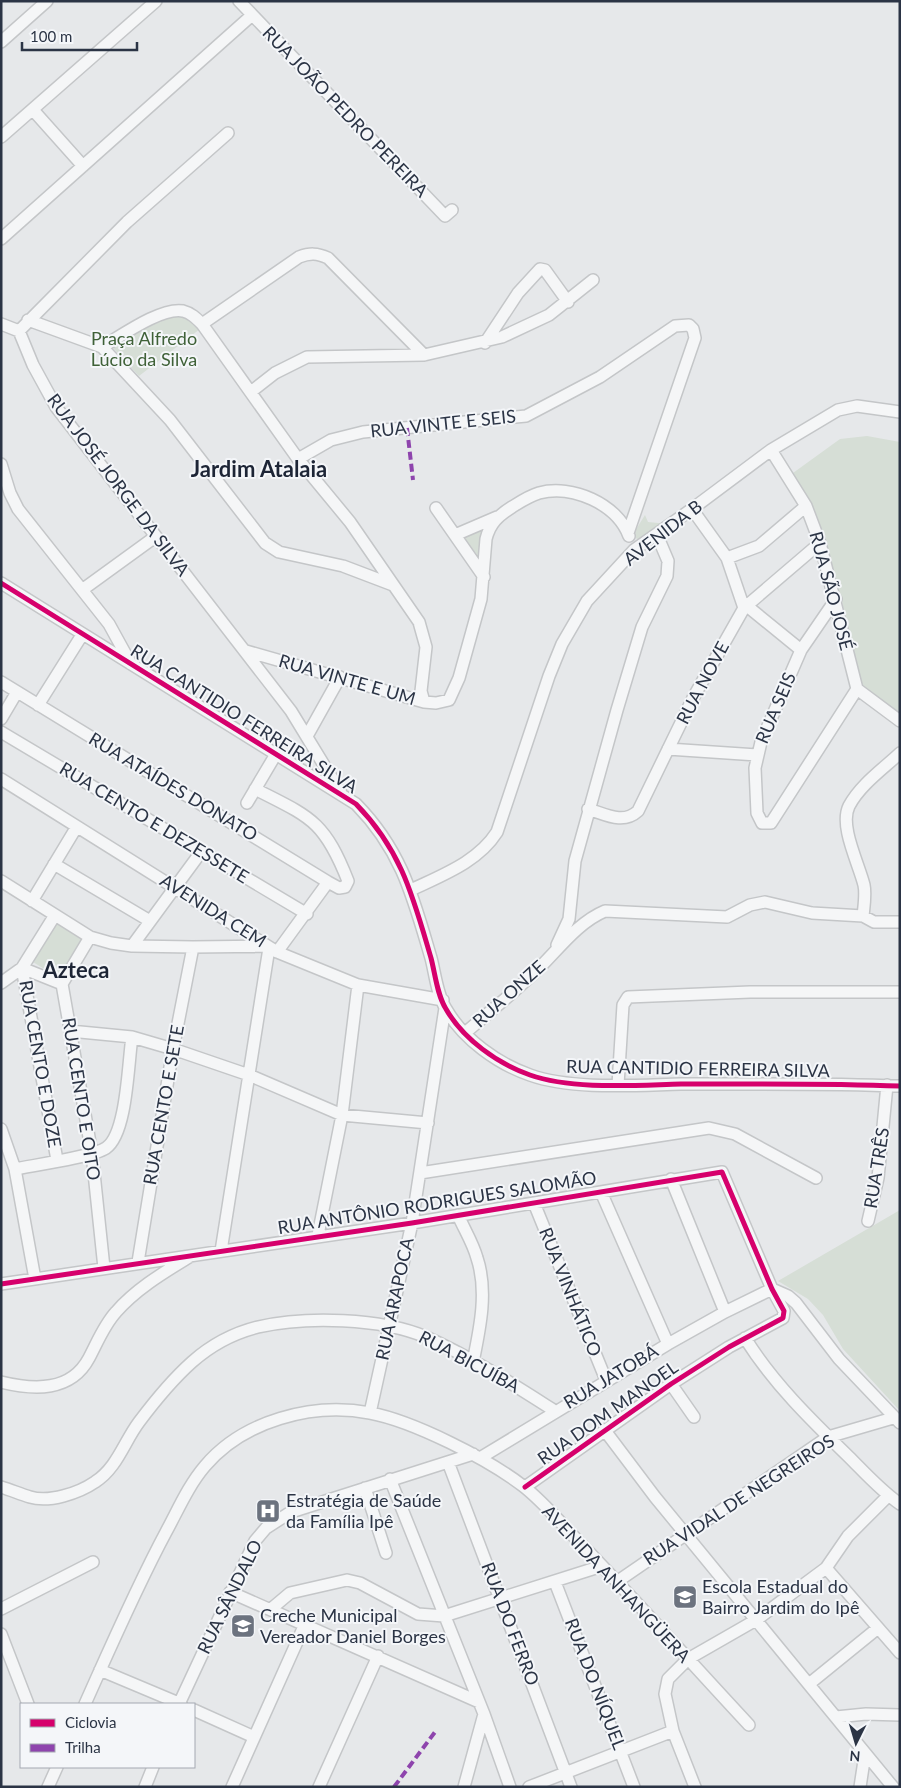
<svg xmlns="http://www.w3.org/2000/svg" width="901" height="1788" font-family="Lato,sans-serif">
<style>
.green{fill:#d6ded6}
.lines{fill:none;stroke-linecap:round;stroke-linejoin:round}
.minor-casing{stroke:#c4c6c8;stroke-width:14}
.minor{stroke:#f5f6f7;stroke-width:11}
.quiet{stroke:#8e44ad;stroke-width:4;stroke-dasharray:8 4;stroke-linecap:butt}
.cycleway-casing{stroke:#f4f6f9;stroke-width:8}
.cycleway{stroke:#d6006c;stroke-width:5}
.labels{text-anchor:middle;stroke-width:4;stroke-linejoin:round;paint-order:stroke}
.street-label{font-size:18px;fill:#2b3445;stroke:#f4f6f9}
.park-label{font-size:18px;fill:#3f6138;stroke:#f4f6f9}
.poi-label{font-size:18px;fill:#2b3445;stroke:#f4f6f9;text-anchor:start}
.district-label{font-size:22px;font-weight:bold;fill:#1d2536;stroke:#f4f6f9}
</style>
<rect width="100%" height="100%" fill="#e6e8ea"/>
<path class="green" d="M168,315c14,1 22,4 32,14l-61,47 -26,-28z
M867,436l33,6v276l-40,-25 -19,-97 -9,-22 -21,-71 -18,-30 47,-34z
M645,515l3,7 20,2 -28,18 -5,-5v-6z
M488,526l-7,40 -18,-29z
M58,921l26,16 -25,41 -26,-16z
M900,1210v201l-57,-62 -20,-34 -15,-16 -30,-18z"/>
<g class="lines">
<defs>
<path id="minor" d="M239,1l206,215 7,-6
M1,42l46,-41
M33,110l50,56
M228,133l-101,89 -108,109 14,34 23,42 235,304 50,82
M1,137l155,-136
M1,239l250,-223
M28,320l74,27 68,73 95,123 14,9 64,14 50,19
M1,324l18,7
M202,324l97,-67c11,-4 18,-4 29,1l96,97
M485,343l33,-50 22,-24 5,1 23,32
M102,347c19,-11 59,-40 81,-36 8,2 13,7 19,13l96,135 52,63 69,100 7,25 -5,44 3,11
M252,391l23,-18 32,-16 117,-2 78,-18 47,-22 44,-35
M771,450l35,56 14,37 37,146 43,32
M298,459l33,-19 32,-8 163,-16 74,-39 75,-51 14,-1 4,4 2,9 -67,195
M1,464l9,29 8,16 91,115 22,40
M436,508l48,69
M455,535l42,-18
M727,558l32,-12 47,-40
M1,583l355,221c46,47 57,93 75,154 4,15 6,37 15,51 17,30 52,55 84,66 42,15 106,10 151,9 73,0 146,-1 219,2
M82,590l73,-53
M836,599l-35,51 -40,92 -6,26 2,45 5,10h9l86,-134
M747,606l54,44
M744,608l76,-65
M246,651l178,51 12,1 13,-3 10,-22 22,-79 5,-60c4,-16 12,-23 26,-32 8,-5 17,-11 27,-14 33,-9 78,11 90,43
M1,682l327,200 11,6 6,-1 3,-6c-24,-61 -38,-64 -93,-92
M38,705l44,-70
M1,719l16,-27
M1,732l306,182
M307,736l33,-59
M668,749l89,6
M1,779l276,173 81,33 85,15
M247,803l29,-49
M588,809c17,5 35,16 50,2l55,-113 51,-90 -17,-50 -35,-49
M54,864l96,57
M1,881l89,56 21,6 21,3 61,1 73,-1
M411,890c31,-15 67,-28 86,-58l52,-156 13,-32 25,-43 47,-51 58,-41 79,-59 67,-40 19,-4 43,6
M32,901l44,-73
M863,916c1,-10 3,-22 1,-31 -5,-21 -25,-59 -15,-79 11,-21 34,-37 51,-53
M90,937l-28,47 30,170 12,114
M557,945l12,-26 6,-58 42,-151 25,-83 25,-51 1,-15 -11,-26
M132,946l69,-94
M277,952l51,-70
M22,968l35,192
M22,968l40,16
M1,983l21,-15 33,-53
M70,1031l62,6 41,12 76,26 93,40 86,8
M465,1033c23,-20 46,-38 68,-59 22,-20 43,-51 72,-63l122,6 23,-12 15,-3 47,11 51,3 11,6h26
M618,1085l5,-80 5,-8 122,-5h150
M1,1129l14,40 20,110
M15,1169c20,-4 77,-12 91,-21 21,-14 22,-85 26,-111
M420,1173l289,-45 26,6 81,44
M671,1179l54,133
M601,1192l67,152
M534,1203l72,177
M458,1215c6,14 15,28 19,43 11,33 3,70 -4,104
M868,1221l10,-43 9,-93
M318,1235l24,-120 16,-130
M221,1251l48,-303
M138,1262l35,-213 20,-102
M1,1284l411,-61 310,-51 50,117 12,22 -1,7 -54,29 -58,37 -146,103
M772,1289l16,7 8,7 43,56 61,64
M745,1338c28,45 66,82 104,119 16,16 32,34 51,47
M1,1382c33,8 70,10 88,-24 8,-15 15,-33 27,-46 20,-23 47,-39 73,-55
M671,1384l23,33
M370,1413l42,-190 33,-215
M606,1432l49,65 238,290
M480,1458l188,-114 57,-32 47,-23
M448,1462l123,325
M390,1479l94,235 26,73
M1,1487c10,3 19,7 29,10 19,6 49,-4 65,-15 22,-14 29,-40 44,-60 15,-20 34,-43 53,-60 18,-16 42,-29 66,-35 48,-11 123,-9 168,10 45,20 88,48 129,74
M365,1488l21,65
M826,1568l74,85
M618,1581l210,-144 65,-19
M555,1582l79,205
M230,1592l249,110
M1,1609l92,-47
M271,1609l19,-16 57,-13 13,3 58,31 26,2 158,-50
M1,1634l27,70
M100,1670l81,34
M809,1684l69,-56
M85,1704c26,-58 51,-116 81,-172 12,-22 22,-46 39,-66 38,-45 107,-64 165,-53 43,8 118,46 153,73 22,17 41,41 61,61 56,58 110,119 165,178
M179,1704l76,-163 11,-13 25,-16 182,-58
M194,1710l60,27
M836,1717l30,-3 34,1
M48,1787l9,-20
M145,1787l8,-20
M232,1787l73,-163
M319,1787l59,-131
M464,1787l20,-73
M529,1787l144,-56
M695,1787l-22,-56 -8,-37 3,-15 20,-20 68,-39 70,-52 22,-32 40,-40
M860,1787l5,-33"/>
</defs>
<use href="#minor" class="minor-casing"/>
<use href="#minor" class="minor"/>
<path class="quiet" d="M407,428l6,52
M394,1787l41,-55"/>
<defs>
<path id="cycleway" d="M1,583l355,221c46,47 57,93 75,154 4,15 6,37 15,51 17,30 52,55 84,66 42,15 106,10 151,9 73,0 146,-1 219,2
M1,1284l411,-61 310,-51 50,117 12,22 -1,7 -54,29 -58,37 -146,103"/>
</defs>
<use href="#cycleway" class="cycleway-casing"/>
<use href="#cycleway" class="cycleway"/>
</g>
<defs>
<symbol id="hospital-square" viewBox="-11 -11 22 22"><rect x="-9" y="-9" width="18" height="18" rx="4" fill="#6c737f" stroke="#f4f6f9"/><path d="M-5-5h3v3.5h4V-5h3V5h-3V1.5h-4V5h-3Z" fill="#fff"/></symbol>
<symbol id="school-square" viewBox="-11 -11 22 22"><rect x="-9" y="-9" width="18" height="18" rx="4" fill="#6c737f" stroke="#f4f6f9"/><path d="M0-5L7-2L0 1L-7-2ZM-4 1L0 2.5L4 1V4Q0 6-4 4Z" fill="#fff"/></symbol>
</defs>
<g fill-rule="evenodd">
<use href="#hospital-square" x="254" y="1497" width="28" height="28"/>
<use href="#school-square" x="671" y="1583" width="28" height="28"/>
<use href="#school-square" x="229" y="1612" width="28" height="28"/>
</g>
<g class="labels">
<g class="street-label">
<text transform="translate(345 112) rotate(46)" y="6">RUA JOÃO PEDRO PEREIRA</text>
<text transform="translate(443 424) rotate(-6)" y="6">RUA VINTE E SEIS</text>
<text transform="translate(118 485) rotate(53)" y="6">RUA JOSÉ JORGE DA SILVA</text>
<text transform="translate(663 533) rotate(-38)" y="6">AVENIDA B</text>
<text transform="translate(831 591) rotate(75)" y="6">RUA SÃO JOSÉ</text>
<text transform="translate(347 680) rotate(16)" y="6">RUA VINTE E UM</text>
<text transform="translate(703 683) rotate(-62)" y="6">RUA NOVE</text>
<text transform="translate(776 708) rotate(-67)" y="6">RUA SEIS</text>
<text transform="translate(244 719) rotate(32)" y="6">RUA CANTIDIO FERREIRA SILVA</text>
<text transform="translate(173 787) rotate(31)" y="6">RUA ATAÍDES DONATO</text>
<text transform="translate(154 823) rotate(31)" y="6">RUA CENTO E DEZESSETE</text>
<text transform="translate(213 911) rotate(32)" y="6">AVENIDA CEM</text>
<text transform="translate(509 994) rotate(-42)" y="6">RUA ONZE</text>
<text transform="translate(40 1064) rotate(80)" y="6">RUA CENTO E DOZE</text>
<text transform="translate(698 1069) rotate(1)" y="6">RUA CANTIDIO FERREIRA SILVA</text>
<text transform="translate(81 1099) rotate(81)" y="6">RUA CENTO E OITO</text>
<text transform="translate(164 1105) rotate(-80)" y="6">RUA CENTO E SETE</text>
<text transform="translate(877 1168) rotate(-81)" y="6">RUA TRÊS</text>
<text transform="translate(437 1203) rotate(-9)" y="6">RUA ANTÔNIO RODRIGUES SALOMÃO</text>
<text transform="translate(570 1292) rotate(68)" y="6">RUA VINHÁTICO</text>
<text transform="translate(395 1299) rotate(-78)" y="6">RUA ARAPOCA</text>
<text transform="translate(469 1362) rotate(28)" y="6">RUA BICUÍBA</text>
<text transform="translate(611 1377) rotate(-31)" y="6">RUA JATOBÁ</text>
<text transform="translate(608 1413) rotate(-35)" y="6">RUA DOM MANOEL</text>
<text transform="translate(739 1500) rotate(-33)" y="6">RUA VIDAL DE NEGREIROS</text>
<text transform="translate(616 1584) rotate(47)" y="6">AVENIDA ANHANGÜERA</text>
<text transform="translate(230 1597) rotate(-64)" y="6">RUA SÂNDALO</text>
<text transform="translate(510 1624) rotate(69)" y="6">RUA DO FERRO</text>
<text transform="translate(595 1684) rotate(69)" y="6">RUA DO NÍQUEL</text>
</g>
<g class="park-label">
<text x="144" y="345">Praça Alfredo<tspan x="144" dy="21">Lúcio da Silva</tspan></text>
</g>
<g class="poi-label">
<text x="286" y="1507">Estratégia de Saúde<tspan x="286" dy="21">da Família Ipê</tspan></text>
<text x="702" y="1593">Escola Estadual do<tspan x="702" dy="21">Bairro Jardim do Ipê</tspan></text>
<text x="260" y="1622">Creche Municipal<tspan x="260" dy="21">Vereador Daniel Borges</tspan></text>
</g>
<g class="district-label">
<text x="259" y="477">Jardim Atalaia</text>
<text x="76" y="978">Azteca</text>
</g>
</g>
<rect width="901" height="1788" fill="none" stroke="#2b3445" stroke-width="5"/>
<rect x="20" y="1703" width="175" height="65" fill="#f4f6f9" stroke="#a4a8b1"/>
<rect x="30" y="1719" width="25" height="8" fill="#d6006c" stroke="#a4a8b1"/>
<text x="65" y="1728" font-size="15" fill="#2b3445">Ciclovia</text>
<rect x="30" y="1744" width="25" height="8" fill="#8e44ad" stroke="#a4a8b1"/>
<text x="65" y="1753" font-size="15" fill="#2b3445">Trilha</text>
<g transform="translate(856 1743) rotate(185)" stroke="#f4f6f9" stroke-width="4" paint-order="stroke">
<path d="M0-4L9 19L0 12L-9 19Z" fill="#2b3445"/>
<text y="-8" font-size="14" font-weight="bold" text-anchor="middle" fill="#2b3445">N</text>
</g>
<path d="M22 42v8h115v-8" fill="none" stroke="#2b3445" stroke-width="2.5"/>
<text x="30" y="42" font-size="15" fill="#2b3445" stroke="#f4f6f9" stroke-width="4" paint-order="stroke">100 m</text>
</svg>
